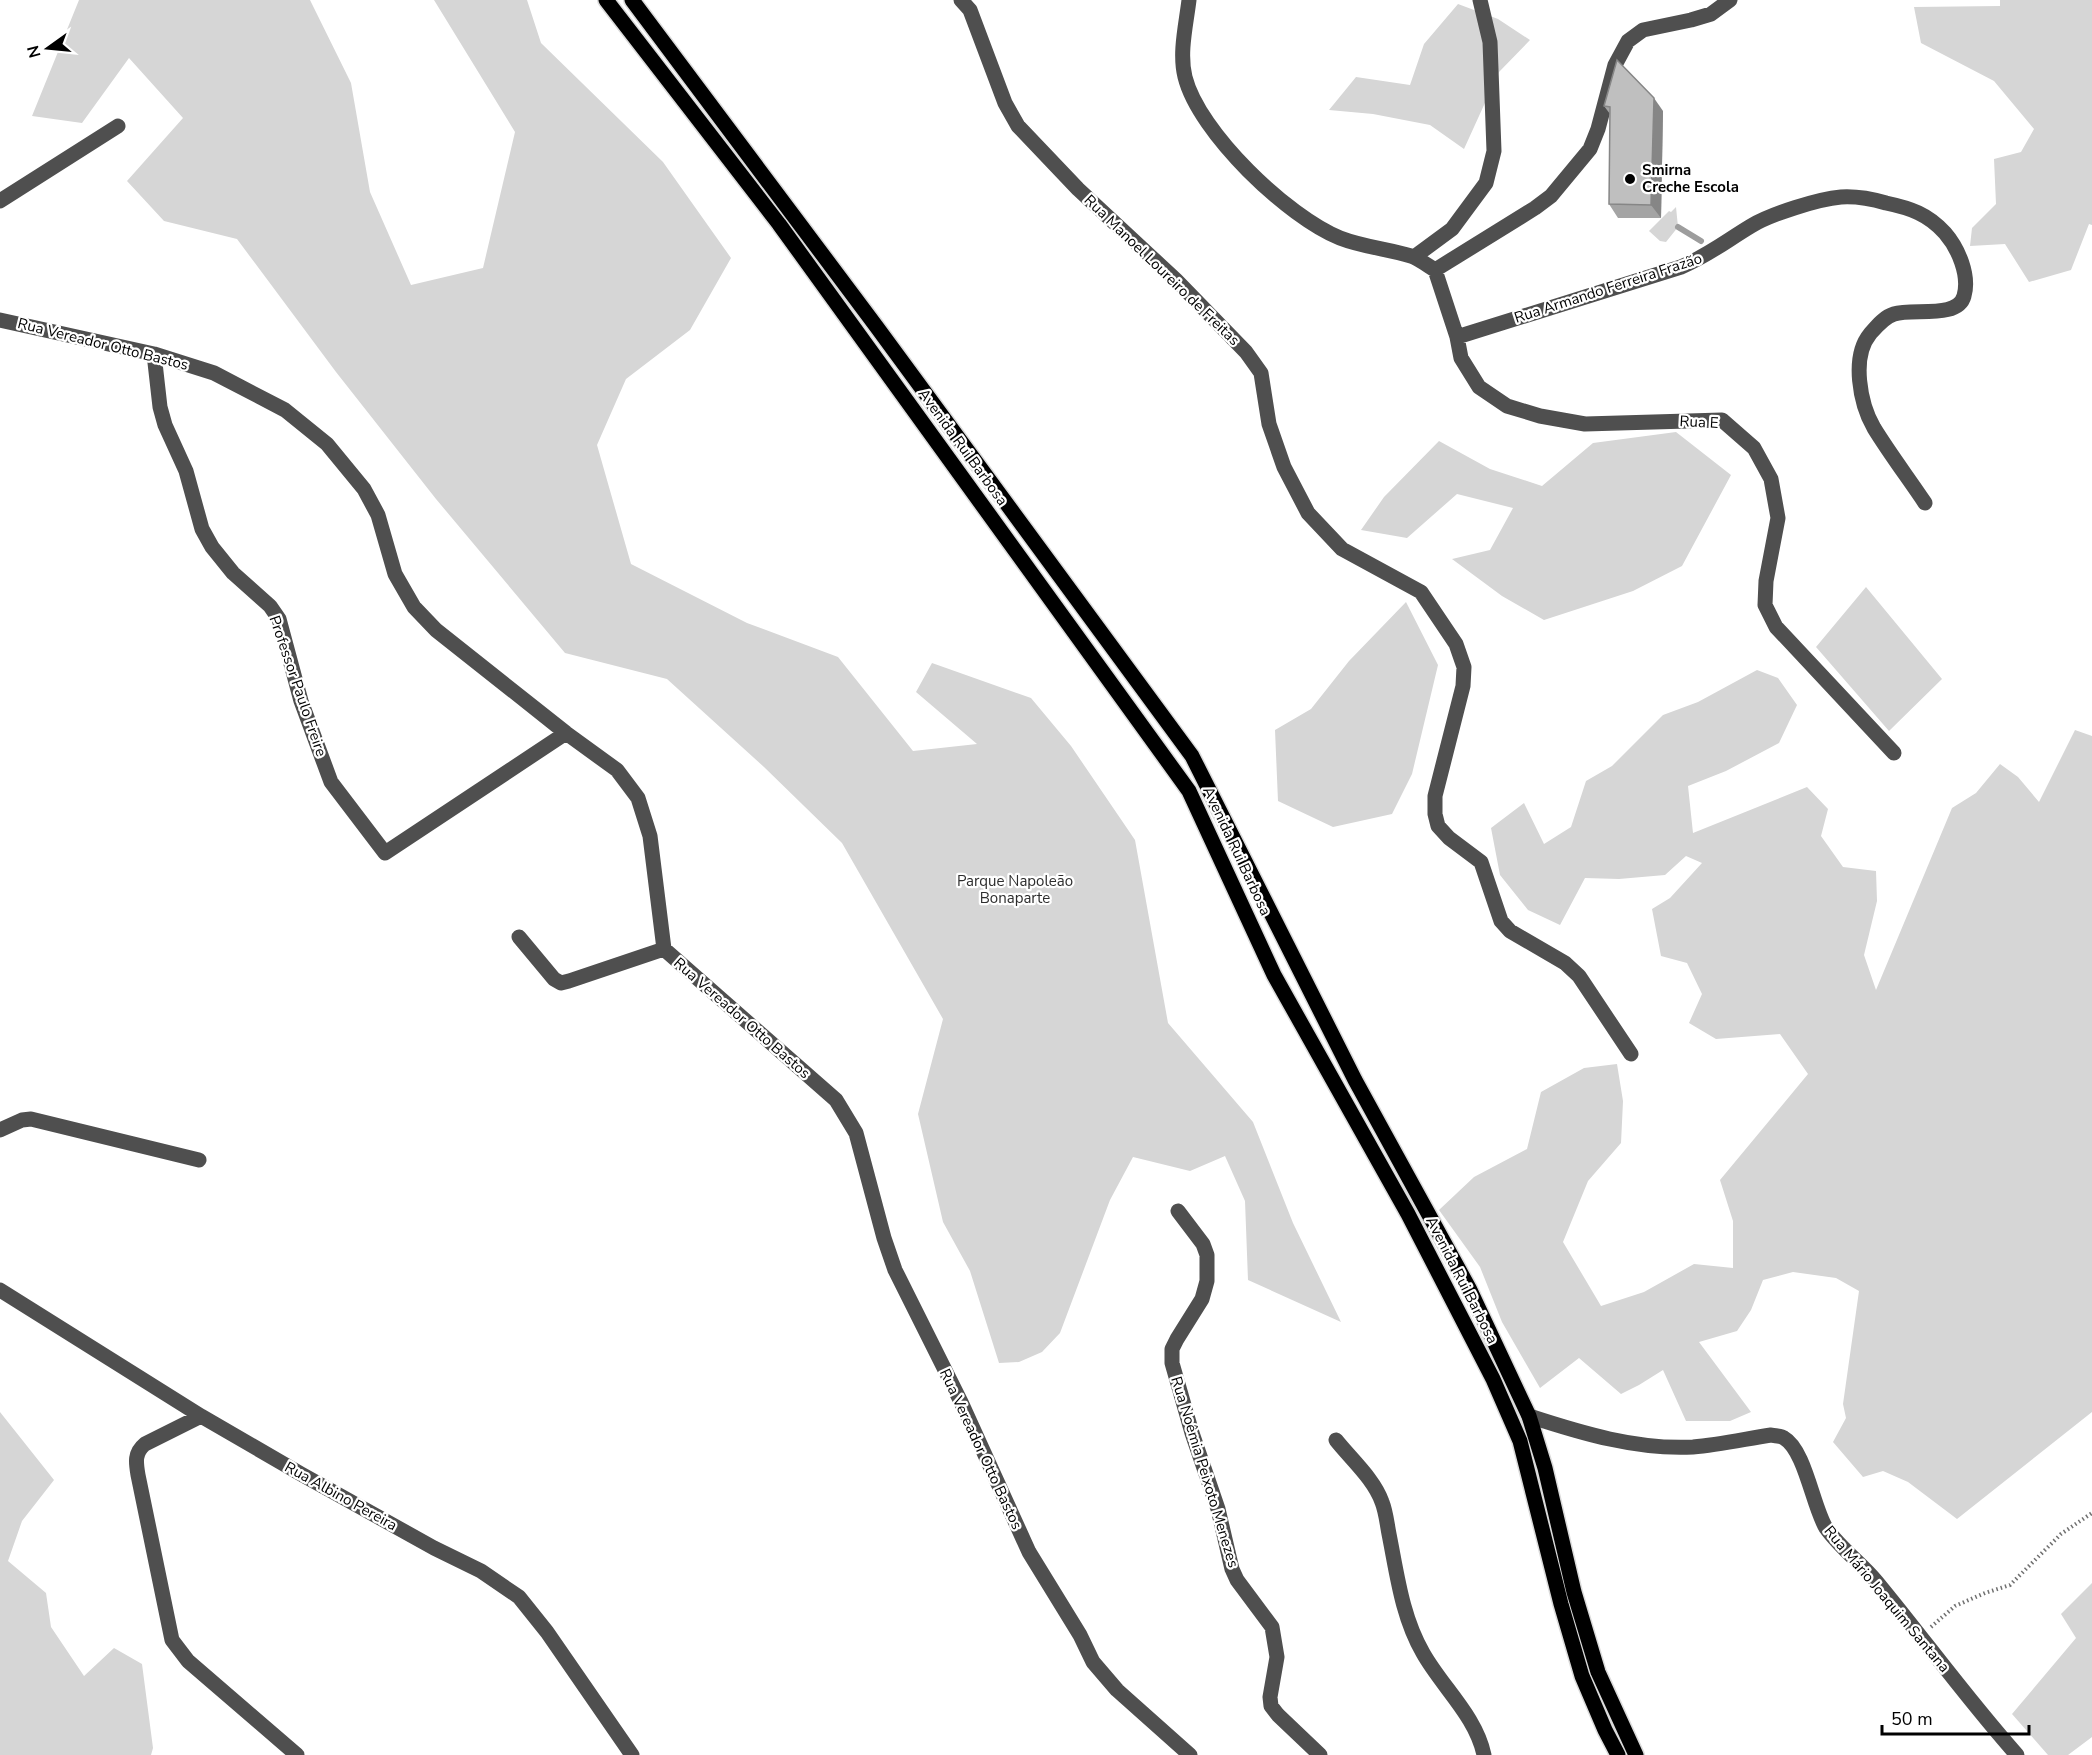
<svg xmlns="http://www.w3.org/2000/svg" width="2092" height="1755" font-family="'Nunito Sans',sans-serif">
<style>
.green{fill:#d6d6d6}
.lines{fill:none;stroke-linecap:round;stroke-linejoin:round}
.stream{stroke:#9d9d9d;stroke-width:6}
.major-casing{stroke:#dbdbdb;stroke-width:18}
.path{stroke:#717171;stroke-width:4;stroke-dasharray:1.5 3;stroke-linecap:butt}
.minor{stroke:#4f4f4f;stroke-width:15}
.major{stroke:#000;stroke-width:15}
.wall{fill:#a4a4a4}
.shaded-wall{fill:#868686}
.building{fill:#bfbfbf;stroke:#868686;stroke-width:1.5}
.poi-dot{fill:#000;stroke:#fff;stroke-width:2}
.labels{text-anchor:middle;stroke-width:4.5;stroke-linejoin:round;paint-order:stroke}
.poi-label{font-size:15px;font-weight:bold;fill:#000;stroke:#fff;text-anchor:start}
.street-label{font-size:15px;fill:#000;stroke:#fff}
.park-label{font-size:15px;fill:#2d2d2d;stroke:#fff}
</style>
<rect width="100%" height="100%" fill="#fff"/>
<path class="green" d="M79,0h231l41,83 19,109 41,93 72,-17 32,-136 -81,-132h93l14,43 122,119 68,96 -41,72 -64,49 -29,66 34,119 116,59 91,34 75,94 64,-7 -61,-52 16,-29 99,35 40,48 64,94 33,183 85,99 40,101 48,99 -93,-42 -3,-79 -20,-45 -35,15 -57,-14 -23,43 -50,133 -18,19 -23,10 -20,1 -29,-92 -27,-49 -25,-108 25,-95 -101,-176 -78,-76 -97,-88 -102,-26 -129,-154 -100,-127 -99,-133 -73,-18 -37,-40 56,-63 -54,-60 -47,65 -50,-7z
M2000,0h92v225l-3,-1 -18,46 -42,12 -24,-38 -35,2 2,-18 24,-24 -2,-45 27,-7 13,-23 -40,-48 -73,-38 -7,-36 86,-1z
M1458,4l40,15 32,21 -31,32 -35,77 -34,-24 -57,-11 -44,-4 27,-33 54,8 14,-41z
M1676,207l2,20 -12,15 -6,-1 -11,-10 20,-20 2,1z
M1676,432l55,43 -49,91 -49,25 -89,29 -42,-24 -50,-37 38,-9 23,-42 -56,-14 -50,44 -46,-8 23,-33 55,-56 51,28 52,17 51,-43z
M1866,587l76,92 -53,52 -73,-84z
M1406,602l32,63 -26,109 -20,40 -59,13 -55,-26 -3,-71 36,-21 38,-48z
M1757,670l21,8 19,27 -18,38 -53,28 -38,15 5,47 114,-46 21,22 -7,27 22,31 33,4 1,30 -13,54 12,35 76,-182 24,-15 24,-29 18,13 21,25 36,-72 17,6v676l-135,107 -49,-37 -25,-11 -20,6 -30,-35 13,-24 -3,-14 16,-113 -23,-13 -43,-6 -30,8 -12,30 -14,21 -38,11 52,70 -21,9h-44l-23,-51 -24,15 -18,9 -42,-36 -39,30 -38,-66 -22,-55 -41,-57 35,-33 53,-28 14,-57 43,-24 33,-4 6,37 -2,42 -33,38 -25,61 38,64 43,-14 50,-28 39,4v-47l-13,-41 88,-106 -28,-40 -64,5 -27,-16 13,-29 -15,-31 -26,-7 -9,-47 18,-11 32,-35 -16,-7 -21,19 -46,4 -34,-1 -25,47 -32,-15 -28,-35 -9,-47 33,-25 20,41 27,-17 15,-46 26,-15 51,-51 35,-13z
M0,1412l54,68 -32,41 -14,40 38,32 5,34 33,49 30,-28 28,16 11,84 -2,7h-151z
M2092,1583v154l-24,18h-20l-36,-41 64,-76 -15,-24z"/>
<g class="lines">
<path class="stream" d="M1678,227l23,14"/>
<defs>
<path id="major" d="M606,0l173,224 410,567 85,184 134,239 85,165 27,62 41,163 21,72 23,54 13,25
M632,0l244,326 316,430 163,324 114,208 60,128 16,52 29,124 24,80 38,83"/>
</defs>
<use href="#major" class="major-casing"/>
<path class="path" d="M1931,1627l24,-21 30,-13 25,-8 51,-51 31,-21"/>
<path class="minor" d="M961,0l9,10 35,93 13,23 60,63 98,91 70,72 15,21 8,51 15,43 24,46 34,36 79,43 35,52 8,23 -1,19 -28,110v18l3,12 11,12 32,24 20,59 9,10 55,32 14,13 52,78
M1189,0c-3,25 -10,53 -4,77 14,56 103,140 155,161 23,9 48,11 71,18 8,3 16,9 24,14
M0,201l118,-75
M1414,257l38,-28 34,-46 8,-32 -4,-109 -10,-42
M1435,270l22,67 4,21 18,29 28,19 33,10 45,8 137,-4 32,28 17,31 7,39 -12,63 -1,24 11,22 118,126
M1435,270l100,-62 16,-12 39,-47 8,-20 17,-64 13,-24 15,-11 48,-10 20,-6 19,-14
M0,320l154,34 60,19 71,37 42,34 37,45 14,26 17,59 19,33 22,23 130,103 51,37 21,28 12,38 14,113 172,151 20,33 28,105 11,32 66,132 68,150 51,83 13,27 24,28 73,65
M1457,337l224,-70c28,-12 45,-26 70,-41 20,-12 67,-27 90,-29 15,-1 31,2 45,6 24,5 42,11 59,30 13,15 25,42 19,63 -6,23 -51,12 -70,18 -10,3 -17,12 -24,20 -19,23 -10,70 4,94 16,26 35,51 51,75
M154,354l6,53 5,18 21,46 16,58 10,18 21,26 37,33 9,13 22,82 30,81 54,71 181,-120
M519,937l35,42 7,4 8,-2 95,-32
M0,1130l22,-10 9,-1 168,41
M1178,1211l25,33 4,11v26l-5,18 -25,40 -5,10v14l20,70 26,76 14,60 5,11 35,47 5,30 -7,40 1,9 7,9 42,40
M0,1290l201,126 100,58 133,74 47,23 38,26 28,35 85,123
M201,1416l-56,28c-11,9 -9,19 -7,31l34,165 16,21 109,94
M1529,1416c52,17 108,34 164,31 26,-2 52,-8 78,-12 4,1 10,1 13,3 21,12 29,69 42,90 14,20 35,35 50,53 48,58 91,118 141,174
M1336,1440c15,19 38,39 46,62 4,10 5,22 7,32 8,40 13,83 34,119 19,34 53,63 61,102"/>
<use href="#major" class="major"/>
</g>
<path class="wall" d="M1604,106l59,5 -2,107h-43l-9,-14 1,-90z"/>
<path class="shaded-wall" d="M1654,98l9,13 -2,107 -10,-13z"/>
<path class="building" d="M1617,60l37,38 -3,107 -42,-1 1,-97 -6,-1z"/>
<circle class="poi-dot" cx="1630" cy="179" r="6"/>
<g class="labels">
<g class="poi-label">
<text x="1642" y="175">Smirna<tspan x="1642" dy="17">Creche Escola</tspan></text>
</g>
<g class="street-label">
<text transform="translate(1162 270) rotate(44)" y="5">Rua Manoel Loureiro de Freitas</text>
<text transform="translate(1608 288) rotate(-18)" y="5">Rua Armando Ferreira Frazão</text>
<text transform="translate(103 344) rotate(14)" y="5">Rua Vereador Otto Bastos</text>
<text transform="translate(1699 422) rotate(3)" y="5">Rua E</text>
<text transform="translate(963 447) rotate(54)" y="5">Avenida Rui Barbosa</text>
<text transform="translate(298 686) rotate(71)" y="5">Professor Paulo Freire</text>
<text transform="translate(1237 851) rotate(65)" y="5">Avenida Rui Barbosa</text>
<text transform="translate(742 1018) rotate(41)" y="5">Rua Vereador Otto Bastos</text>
<text transform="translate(1462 1280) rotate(63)" y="5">Avenida Rui Barbosa</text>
<text transform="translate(981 1449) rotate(65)" y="5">Rua Vereador Otto Bastos</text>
<text transform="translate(1205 1472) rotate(73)" y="5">Rua Noêmia Peixoto Menezes</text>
<text transform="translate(341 1496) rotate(29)" y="5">Rua Albino Pereira</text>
<text transform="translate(1887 1599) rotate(50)" y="5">Rua Mário Joaquim Santana</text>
</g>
<g class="park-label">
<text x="1015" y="886">Parque Napoleão<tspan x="1015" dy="17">Bonaparte</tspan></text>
</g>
</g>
<g transform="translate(48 48) rotate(255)" stroke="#ffffff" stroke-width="4.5" paint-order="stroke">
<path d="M0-4.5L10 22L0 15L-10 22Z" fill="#000000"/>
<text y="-9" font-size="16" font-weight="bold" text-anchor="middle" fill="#000000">N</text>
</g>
<path d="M1882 1725v9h147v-9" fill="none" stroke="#000000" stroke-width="3"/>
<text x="1891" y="1725" font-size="18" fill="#000000" stroke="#ffffff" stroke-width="4.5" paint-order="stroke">50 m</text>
</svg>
